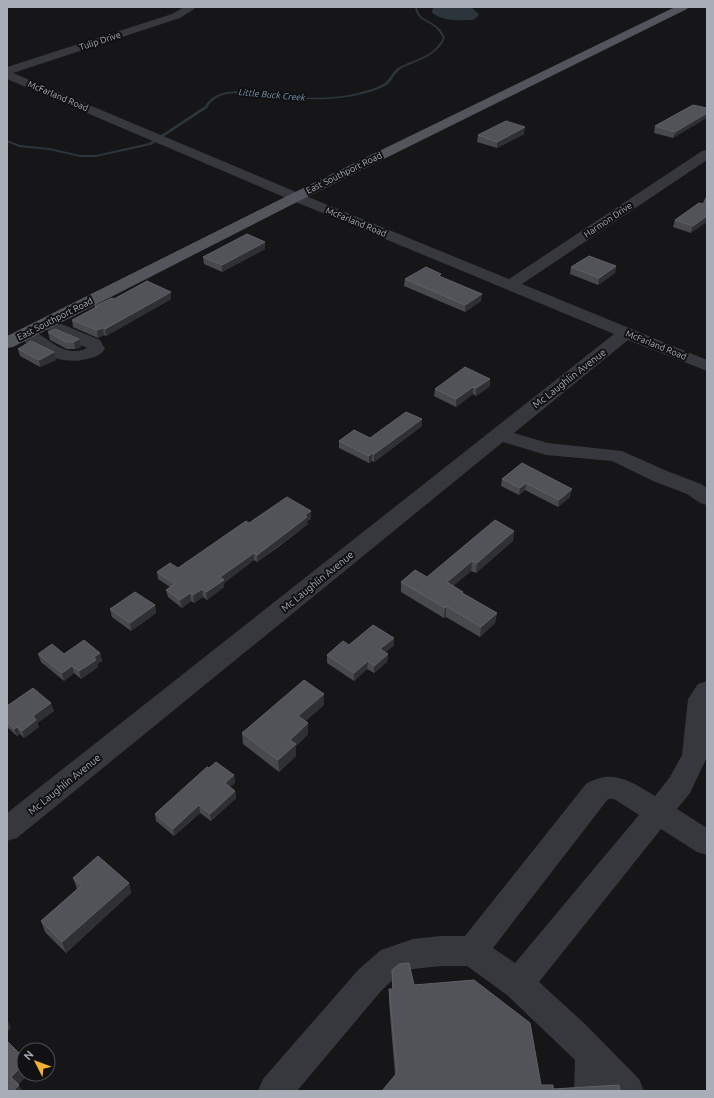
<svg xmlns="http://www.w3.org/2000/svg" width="714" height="1098" font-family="Ubuntu,sans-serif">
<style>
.water{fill:#2c353c}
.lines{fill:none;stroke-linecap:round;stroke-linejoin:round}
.stream{fill:#2c353c;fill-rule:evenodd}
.minor{fill:#37383d;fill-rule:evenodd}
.major{fill:#53555c;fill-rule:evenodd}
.wall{fill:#47494d}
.shaded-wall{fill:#2f3033}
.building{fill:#525359;stroke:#5f6168}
.labels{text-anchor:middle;stroke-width:4;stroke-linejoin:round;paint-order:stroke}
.far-street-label{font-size:9px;fill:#a8adb8;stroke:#111113}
.far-water-label{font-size:9px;font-style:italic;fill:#7f9bb3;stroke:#111113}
.street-label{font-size:10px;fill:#a8adb8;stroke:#111113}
</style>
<rect width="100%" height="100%" fill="#161618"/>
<path class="water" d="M433,7h38l8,7 -3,4 -3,2c-15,0 -28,2 -41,-7z"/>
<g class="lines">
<path class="stream" d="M415,7h2c2,12 10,12 18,18 5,3 8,8 10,13 -9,19 -26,22 -43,30 -7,4 -9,11 -14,16 -8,6 -31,12 -41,13 -25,4 -50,2 -75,0 -16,-2 -34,-6 -49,-2 -7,2 -12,6 -16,13l-56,37 -55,12h-16l-31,-7 -30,-3 -12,-5v-2l13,5 29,3 31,7h16l53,-12 56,-37c5,-8 12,-12 22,-14 14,-2 29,1 43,3 26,2 53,5 79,0 10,-2 30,-7 37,-13 5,-5 7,-11 12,-14 17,-10 35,-10 45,-30 -3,-5 -6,-10 -11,-13 -8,-5 -16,-7 -17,-18z"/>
<path class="minor" d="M184,7h13l-17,11 -167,55 288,121 208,85 193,-128 5,-1v10l-185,124 185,76v11l-79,-31 -114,93 34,10 74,8 45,20 34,13 6,4v17l-7,-2 -13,-9 -34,-13 -41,-20 -66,-6 -43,-13 -486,396 -10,3v-28l607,-479 -323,-134 -284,-121v-12l165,-53z
M47,318l53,22 5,9c-5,7 -11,8 -18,10 -27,7 -47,-7 -68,-21l-3,-4 3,-4c24,-6 38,32 68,18l-46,-21 -3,-4 3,-4z
M707,681v76l-17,36 -13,16 30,19v27l-10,-3 -36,-23 -122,153 47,43 53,54 5,12h-70l1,-31 -68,-65 -40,-29h-26l-28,3 -12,3 -20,19 -84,100h-39l5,-12 96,-110 22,-19 32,-11 28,-3h24l121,-152c27,-16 45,-2 69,12l15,-19 12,-22 6,-56 10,-15zM608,799h6l25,16 -124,148 -22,-15z"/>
<path class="major" d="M675,7h13l-1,2 -386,191 -288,147 -6,1v-12l284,-142z"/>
</g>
<path class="wall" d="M693,105l-20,33 -19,-5 1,-7z
M524,134l-27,14 -20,-6 1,-7z
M699,203l-8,30 -18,-6 2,-7z
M265,249l-43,23 -18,-8 -1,-7z
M616,266l-1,7 -17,12 -28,-11 1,-7z
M405,279l76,22 -16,11 -61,-26z
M114,299h57l-65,37 -2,-1 -6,3 -25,-11 -1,-7 23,-13v-1z
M48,332l31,7 2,8 -6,2h-8l-17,-9z
M18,349l38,11 -16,7 -20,-11z
M490,379v7l-14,10 -3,-2 -17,13 -22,-11 1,-7z
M422,426l-48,36 -2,-1 -3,2 -30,-15v-7l31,-3z
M522,463l48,34 -12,10 -33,-17 -6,5 -18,-9 1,-7z
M311,519l-4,2 1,3 -31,24 -20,14 -3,-2 -30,23v4l-17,13 -4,-3 -9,6 -3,-2 -9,7 -14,-11 -2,-7 4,-3 -12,-8 -1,-7 21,-4 71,-45z
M514,531l-1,10 -37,32 -5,-2 -18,15 10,7 34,20 -2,10 -15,14 -34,-20 -2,1 -43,-26v-10l26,-5z
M155,605l1,8 -25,18 -19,-14 -2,-8z
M349,645h45l-9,8 3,1 -1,8 -13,11 -7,-4 -13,12 -27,-18v-8z
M100,653l2,8 -5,3 1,3 -17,12 -7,-6 -10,8 -23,-19 -3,-8z
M324,705l-19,16 3,2v11l-12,12v10l-17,16 -36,-28 -1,-11z
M7,706l47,5 -17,12 2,4 -15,11 -4,-4 -3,2 -10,-9z
M209,768l25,7 1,8 -5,4 5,4 1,7 -25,23 -11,-8 -26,23 -18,-15 -1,-7z
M73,878l56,5 2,10 -65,60 -21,-21 -4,-11 36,-32z
M392,970l22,15 127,100 12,4 -171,2 13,-16 -6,-73v-13h3z"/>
<path class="shaded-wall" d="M707,113v5l-34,20 2,-6z
M525,127l-1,7 -27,14v-6z
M707,216v6l-16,11 2,-7z
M265,242v7l-43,23v-7z
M616,266l-1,7 -17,12 1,-7z
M171,292v7l-65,37 -1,-7z
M482,294l-1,7 -16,11v-7z
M103,328l1,7 -6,3 -1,-8z
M79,339l2,8 -6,2 -1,-7z
M54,352l2,8 -16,7 -1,-7z
M490,379v7l-14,10v-8z
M473,387v7l-17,13v-8z
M422,419v7l-48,36v-8z
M372,453v8l-3,2v-7z
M526,483l-1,7 -6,5 1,-7z
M572,489l-2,8 -12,10 1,-7z
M311,511v8l-4,2 1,3 -51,38v-7z
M514,531l-1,10 -37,32 1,-10z
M254,553v7l-30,23v4l-17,13 -1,-8 14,-15z
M472,561l-1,10 -25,21 1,-10z
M202,589l1,8 -9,6 -1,-8z
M190,593l1,8 -9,7 -2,-8z
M155,605l1,8 -25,18 -1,-8z
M446,606v11l-2,1 1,-10z
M497,613l-2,10 -15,14 1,-10z
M394,638v7l-14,12v-8z
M100,653l2,8 -5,3 1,3 -17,12 -2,-8 15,-14z
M388,654l-1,8 -13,11v-7z
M368,661l-1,8 -13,12v-8z
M72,666l2,7 -10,8 -2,-8z
M324,694v11l-25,22 -1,-11z
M51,703l3,8 -17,12 2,4 -15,11 -2,-7 11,-15z
M308,723v11l-12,12v10l-17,16 -1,-12 12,-20z
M17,727l3,7 -3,2 -3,-7z
M234,775l1,8 -9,8 -1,-8z
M235,791l1,7 -25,23 -1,-7z
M199,805l1,8 -26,23 -1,-7z
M129,883l2,10 -65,60 -4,-11z
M7,1019l4,9 -4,4z
M24,1064v10h5l-13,13 -5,-10z
M19,1085l3,6h-9z"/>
<path class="building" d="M693,105l14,3v5l-32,19 -20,-6z
M506,121l19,6 -28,15 -19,-7z
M707,196v20l-14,10 -18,-6 24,-17 4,1z
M247,234l18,8 -43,23 -19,-8z
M589,256l27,10 -17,12 -28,-11z
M426,267l15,7 -2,2 43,18 -17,11 -60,-26z
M147,281l24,11 -66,37 -2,-1 -6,2 -25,-10 25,-13 -2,-1 17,-8 2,1z
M55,329l24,10 -5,3h-8l-18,-10z
M31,341l23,11 -15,8 -21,-11z
M465,367l25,12 -14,9 -3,-1 -17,12 -21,-10z
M406,412l16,7 -48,35 -2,-1 -3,3 -30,-15 15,-11 16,8z
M522,463l50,26 -13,11 -33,-17 -6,5 -18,-9z
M287,497l24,14 -6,4 2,2 -50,38 -3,-2 -34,24 4,3 -18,12 -4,-3 -9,6 -3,-2 -10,7 -14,-10 9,-6 -18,-12 13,-9 8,5 68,-47 3,2z
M495,520l19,11 -37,32 -5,-2 -25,21 16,10 -1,1 35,20 -16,14 -35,-21 -1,2 -44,-26 14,-12 12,7z
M135,592l20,13 -25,18 -20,-14z
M373,625l21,13 -14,11 8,5 -14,12 -6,-5 -14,12 -27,-18 16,-14 6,4z
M84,640l16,13 -6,4 2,3 -17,11 -7,-5 -10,7 -24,-19 14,-10 12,10z
M304,680l20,14 -26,22 10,7 -18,17 6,4 -18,16 -36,-27z
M33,688l18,15 -18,13 3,4 -14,11 -5,-4 -3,2 -7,-7v-16z
M216,762l18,13 -9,8 10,8 -25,23 -11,-9 -26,24 -18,-15 52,-47 2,1z
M98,856l31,27 -67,59 -21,-21 40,-35 -8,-8z
M409,963l5,22 60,-5 56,43 11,62h12v4l66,-4 1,6h-238l15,-18 -8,-84h4l-1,-19 7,-6z
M7,1041l17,17v6l-13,13 8,8 -6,6h-6z"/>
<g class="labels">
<g class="far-street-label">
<text transform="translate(100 41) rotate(-18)" y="3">Tulip Drive</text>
<text transform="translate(58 96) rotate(23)" y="3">McFarland Road</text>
<text transform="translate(344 173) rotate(-26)" y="3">East Southport Road</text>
<text transform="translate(608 220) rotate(-34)" y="3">Harmon Drive</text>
<text transform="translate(356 222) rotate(22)" y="3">McFarland Road</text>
<text transform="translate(55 319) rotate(-27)" y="3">East Southport Road</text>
<text transform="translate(656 345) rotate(22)" y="3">McFarland Road</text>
</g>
<g class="far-water-label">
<text transform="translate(272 95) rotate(5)" y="3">Little Buck Creek</text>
</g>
<g class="street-label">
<text transform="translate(569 378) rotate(-38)" y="4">Mc Laughlin Avenue</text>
<text transform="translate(317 581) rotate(-39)" y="4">Mc Laughlin Avenue</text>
<text transform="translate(64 784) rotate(-39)" y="4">Mc Laughlin Avenue</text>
</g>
</g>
<rect width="714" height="1098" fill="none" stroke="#a8adb8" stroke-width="16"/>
<g transform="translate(36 1062) rotate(312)"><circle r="19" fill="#111113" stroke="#4d4f55"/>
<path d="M0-3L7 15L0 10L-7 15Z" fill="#f2b134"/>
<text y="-6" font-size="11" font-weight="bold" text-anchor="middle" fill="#a8adb8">N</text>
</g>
</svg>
